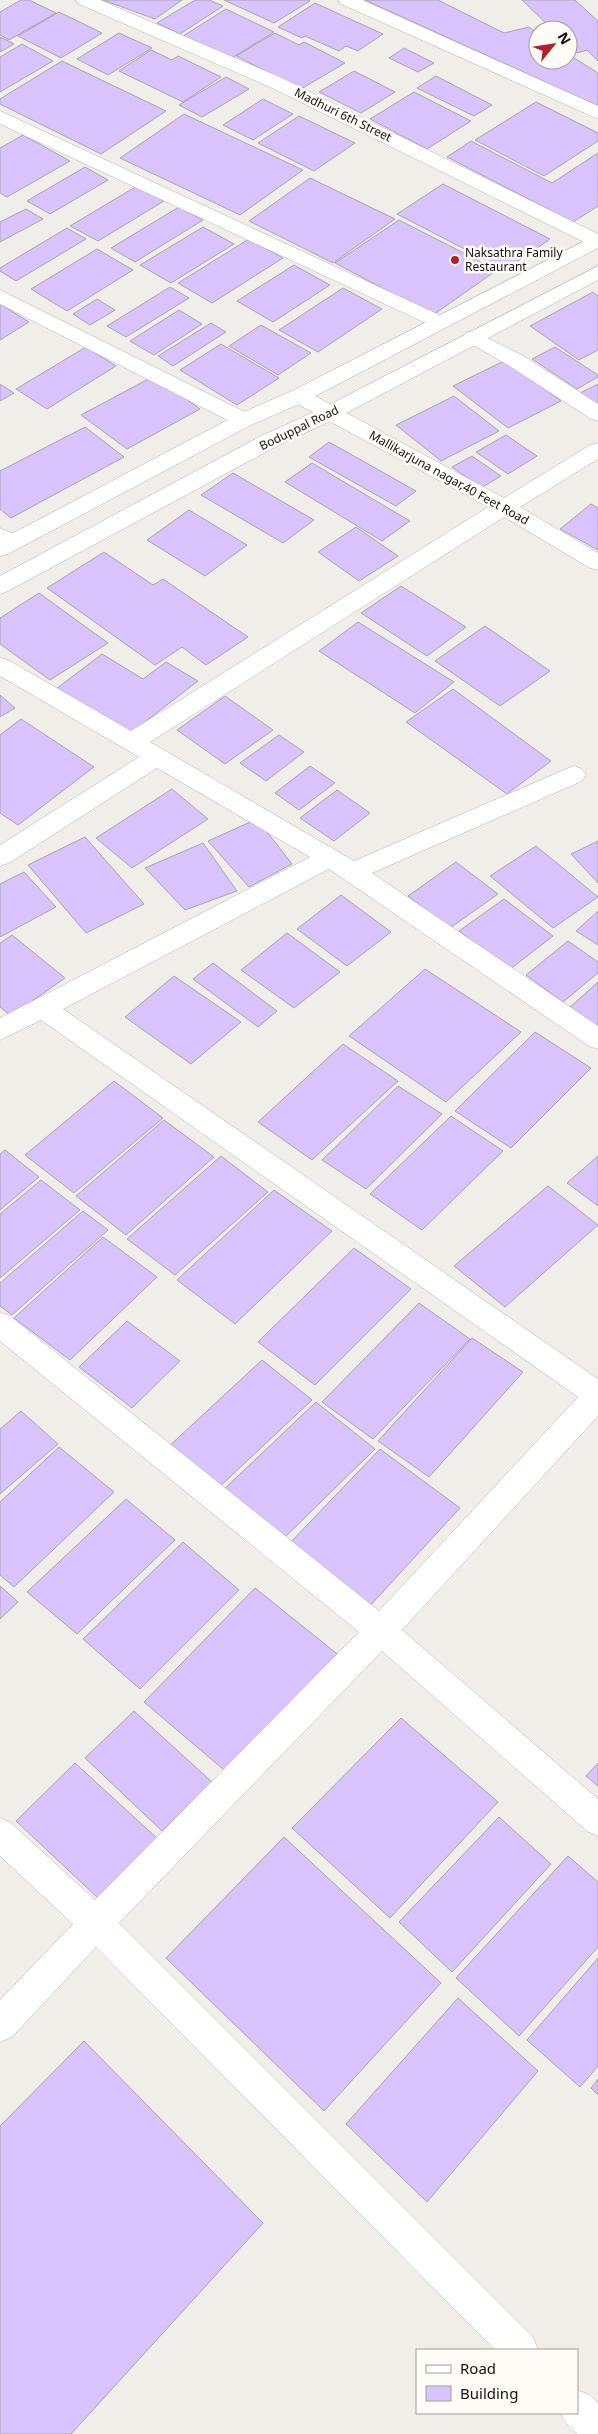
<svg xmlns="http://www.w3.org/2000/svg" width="598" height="2434" font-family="'Noto Sans',sans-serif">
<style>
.building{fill:#d9c3fc;stroke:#a7a5aa}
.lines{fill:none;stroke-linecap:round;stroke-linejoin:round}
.minor-casing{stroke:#b5b1ad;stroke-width:1}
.tertiary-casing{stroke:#b5b1ad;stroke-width:1}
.minor{fill:#fff;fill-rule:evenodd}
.tertiary{fill:#fff;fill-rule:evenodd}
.poi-dot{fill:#b2202a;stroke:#fffbf7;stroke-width:2}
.labels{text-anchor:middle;stroke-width:5;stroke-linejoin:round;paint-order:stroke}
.far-street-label{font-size:12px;fill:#131211;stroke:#fffbf7}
.far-poi-label{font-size:12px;fill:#131211;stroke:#fffbf7;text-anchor:start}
</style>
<rect width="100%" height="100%" fill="#f1eee9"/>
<path class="building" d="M21,0h8l27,13 -47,27 -9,-5v-23z
M103,0h79l-27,19z
M195,0h14l14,6 -43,28 -23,-11z
M224,0h85l1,1 -36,22z
M365,0h73l66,33 25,-6 9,7v26h30v-6l30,19v33z
M522,0h53l23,21v40l-11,-11 -10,3 -9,-9v-14h-15z
M315,3l68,31 -25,17 -12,-5 -7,5 -34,-15 -3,2 -24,-11z
M226,9l48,23 -44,27 -47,-23z
M59,12l43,21 -41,25 -43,-22z
M119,33l33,15 -44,27 -31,-16z
M275,33l24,12 5,-3 41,21 -44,26 -65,-33z
M0,37l14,7 -14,8z
M22,44l31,17 -53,31v-35z
M404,48l30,15 -16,9 -29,-14z
M151,50l21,10 6,-4 43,21 -38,25 -64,-31z
M62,61l104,50 -65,43 -101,-50v-5z
M354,71l41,21 -34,21 -42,-21z
M436,76l56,29 -18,11 -57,-28z
M226,77l23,12 -47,28 -23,-12z
M414,92l57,29 -44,28 -57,-30z
M263,99l30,15 -40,26 -30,-15z
M536,102l62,31v8l-54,35 -69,-36z
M184,114l119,56 -63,45 -120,-57z
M299,116l56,27 -41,28 -56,-28z
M23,135l47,26 -63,36 -7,-4v-45z
M471,141l81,42 46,-30v53l-25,16 -126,-65z
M85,167l23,13 -58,34 -23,-13z
M310,178l85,41 -62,44 -84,-42z
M443,184l107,55 -45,31 -108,-56z
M137,186l27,15 -66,40 -28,-15z
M179,207l24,13 -68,42 -24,-14z
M26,209l17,10 -43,23v-20z
M399,220l98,50 -64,45 -98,-52z
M203,227l31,17 -63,39 -31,-18z
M67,228l19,11 -70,42 -16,-10v-3z
M249,239l34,19 -71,45 -34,-20z
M97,249l36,21 -66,41 -36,-22z
M294,265l36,20 -57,37 -36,-21z
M170,287l19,11 -63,39 -19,-11z
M343,288l39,21 -64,43 -39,-22z
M593,292l5,4v54l-19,10 -49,-34z
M97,299l18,11 -25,15 -17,-11z
M0,304l29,18 -29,18z
M179,310l23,14 -48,31 -24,-14z
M211,323l15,9 -53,34 -15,-10z
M261,325l50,28 -33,22 -49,-29z
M221,344l58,34 -42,27 -57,-35z
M86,347l30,19 -69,43 -31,-20z
M555,347l43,28v2l-21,12 -45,-30z
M506,360l55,41 -53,27 -55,-42z
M154,376l46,33 -73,40 -46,-34z
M0,384l14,9 -14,8z
M598,384v22l-18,-13z
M454,396l45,35 -58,30 -45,-36z
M85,427l39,30 -113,61 -11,-9v-38z
M506,435l31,21 -29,18 -32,-22z
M329,442l87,49 -20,15 -87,-49z
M472,456l29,20 -20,12 -29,-21z
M312,463l98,58 -28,20 -97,-59z
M233,473l81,47 -31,23 -82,-48z
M591,504l7,4v42l-38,-21z
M189,510l58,35 -42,31 -58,-36z
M356,527l42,29 -39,25 -41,-29z
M104,552l49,33 10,-6 85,58 -42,28 -24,-18 -27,18 -108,-77z
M401,586l65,41 -39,29 -66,-43z
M39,593l69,50 -58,37 -50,-36v-26z
M358,622l96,60 -39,31 -96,-62z
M485,626l65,45 -50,35 -65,-45z
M102,654l41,25 23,-17 32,19 -70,54 -72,-46z
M453,689l98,72 -44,33 -101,-72z
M0,695l15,13 -15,9z
M225,696l48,34 -48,34 -48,-34z
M21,719l73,48 -76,58 -18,-12v-78z
M279,735l25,17 -38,29 -26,-18z
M310,766l25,17 -36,27 -24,-17z
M172,789l36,30 -76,49 -36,-30z
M337,790l33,23 -36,28 -34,-23z
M257,819l35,45 -43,23 -41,-46z
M85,837l59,67 -58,29 -58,-68z
M598,841v42l-27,-29z
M203,843l34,48 -52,19 -40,-42z
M536,846l62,51 -45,31 -63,-52z
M456,862l42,32 -48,34 -42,-32z
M24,872l32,35 -56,30v-53z
M341,895l50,37 -44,34 -50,-37z
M504,899l49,37 -44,34 -50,-39z
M598,911v34l-22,-14z
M287,933l53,39 -46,36 -53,-38z
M12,935l53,43 -54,38 -11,-9v-64z
M568,941l30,21v11l-35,29 -37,-27z
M213,963l64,48 -19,16 -65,-48z
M425,969l96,63 -75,70 -97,-66z
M174,976l67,46 -50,42 -66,-47z
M598,982v46l-29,-20z
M535,1032l56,36 -80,80 -56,-37z
M343,1044l55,37 -86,79 -54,-38z
M114,1081l49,37 -89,75 -49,-38z
M398,1086l44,28 -76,75 -44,-29z
M451,1116l52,35 -81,79 -52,-36z
M164,1120l50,37 -88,78 -50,-39z
M5,1150l34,27 -39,33v-56z
M221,1156l47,36 -93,83 -48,-36z
M598,1156v50l-31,-23z
M41,1180l39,30 -80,68v-64z
M548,1186l50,39 -93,82 -51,-41z
M274,1190l58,41 -97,93 -58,-44z
M83,1211l25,19 -96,85 -12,-9v-23z
M103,1237l54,40 -87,83 -56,-42z
M354,1248l57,41 -96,96 -57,-43z
M419,1303l51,36 -97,100 -51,-37z
M127,1321l53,40 -48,47 -53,-41z
M472,1338l51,34 -94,105 -51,-36z
M262,1360l50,40 -97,91 -50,-41z
M316,1402l59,47 -95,93 -60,-49z
M21,1411l37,33 -58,50v-65z
M59,1447l55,45 -100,95 -14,-12v-73z
M380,1449l80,59 -93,101 -81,-62z
M126,1499l49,41 -98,94 -50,-42z
M183,1542l56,48 -99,99 -57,-50z
M0,1586l18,16 -18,17z
M255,1588l86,69 -111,118 -86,-73z
M134,1711l78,71 -50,49 -77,-73z
M401,1718l97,84 -108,116 -98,-90z
M75,1763l84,77 -59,60 -84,-79z
M598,1763v23l-12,-10z
M499,1817l52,47 -99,108 -53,-50z
M284,1837l157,146 -117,128 -158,-153z
M568,1856l30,26v65l-79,89 -63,-58z
M598,1958v108l-18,21 -53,-47z
M458,1998l80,73 -111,131 -81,-78z
M84,2041l179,182 -192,211h-71v-308z
M598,2079v16l-7,-7z"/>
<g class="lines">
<defs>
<path id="minor" d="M76,0h24l184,79 314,155v13l-8,-2 -320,-158 -191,-83z
M338,0h24l236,106v13l-257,-115z
M0,111l446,207 3,4 -3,4 -7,2 -7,-2 -432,-202z
M0,290l251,125 4,5 -4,5 -7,2 -7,-2 -237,-121z
M473,331l49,24 76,49v17l-7,-2 -83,-54 -42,-24 -3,-4 3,-4z
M299,389l7,2 198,107 86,-53 8,-2v16l-78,48 78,46v17l-8,-2 -86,-51 -354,225 204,119 212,-92 8,-3 8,3 4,6 -4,6 -210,92 226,153v23l-9,-3 -260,-177 -266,140 535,370v37l-196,214 196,169v37l-11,-5 -205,-180 -263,272 414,414 5,13h-43l-399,-403 -84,90 -12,5v-42l73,-76 -73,-68v-38l11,5 84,77 264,-268 -359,-291v-29l10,4 369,295 199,-214 -537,-377 -41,20v-22l310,-161 -153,-89 -148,95 -9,3v-21l139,-88 -139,-81v-18l8,2 123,71 357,-224 -196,-106 -4,-5 4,-5z
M0,528l20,9 3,5 -3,5 -8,2 -12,-4z
M577,2390l13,5 8,8v31h-21l-13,-13 -3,-8h16z"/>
<path id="tertiary" d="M598,234v14l-292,153 -55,24 -243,129 -8,2v-16l237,-125 55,-24z
M598,266v14l-261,138 -60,28 -269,145 -8,3v-18l261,-140 62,-28z"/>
</defs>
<use href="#minor" class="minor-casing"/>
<use href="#tertiary" class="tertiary-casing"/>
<use href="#minor" class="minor"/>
<use href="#tertiary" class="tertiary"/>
</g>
<circle class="poi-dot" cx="455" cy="260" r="5"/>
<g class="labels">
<g class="far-street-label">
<text transform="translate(343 115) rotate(26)" y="4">Madhuri 6th Street</text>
<text transform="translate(299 428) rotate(-26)" y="4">Boduppal Road</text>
<text transform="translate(449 478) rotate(29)" y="4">Mallikarjuna nagar,40 Feet Road</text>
</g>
<g class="far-poi-label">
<text x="465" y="257">Naksathra Family<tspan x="465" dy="14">Restaurant</tspan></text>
</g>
</g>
<rect x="416" y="2349" width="162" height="65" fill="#fffbf7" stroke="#a19e9b"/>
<rect x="426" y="2365" width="25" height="8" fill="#ffffff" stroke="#a19e9b"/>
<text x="460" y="2374" font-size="15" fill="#131211">Road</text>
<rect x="426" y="2386" width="25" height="15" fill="#d9c3fc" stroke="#a19e9b"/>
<text x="460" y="2399" font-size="15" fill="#131211">Building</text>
<g transform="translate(553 45) rotate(60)"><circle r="24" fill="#fffbf7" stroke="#a19e9b"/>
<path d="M0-4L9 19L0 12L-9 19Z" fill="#b2202a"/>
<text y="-8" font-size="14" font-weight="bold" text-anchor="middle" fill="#131211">N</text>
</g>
</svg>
